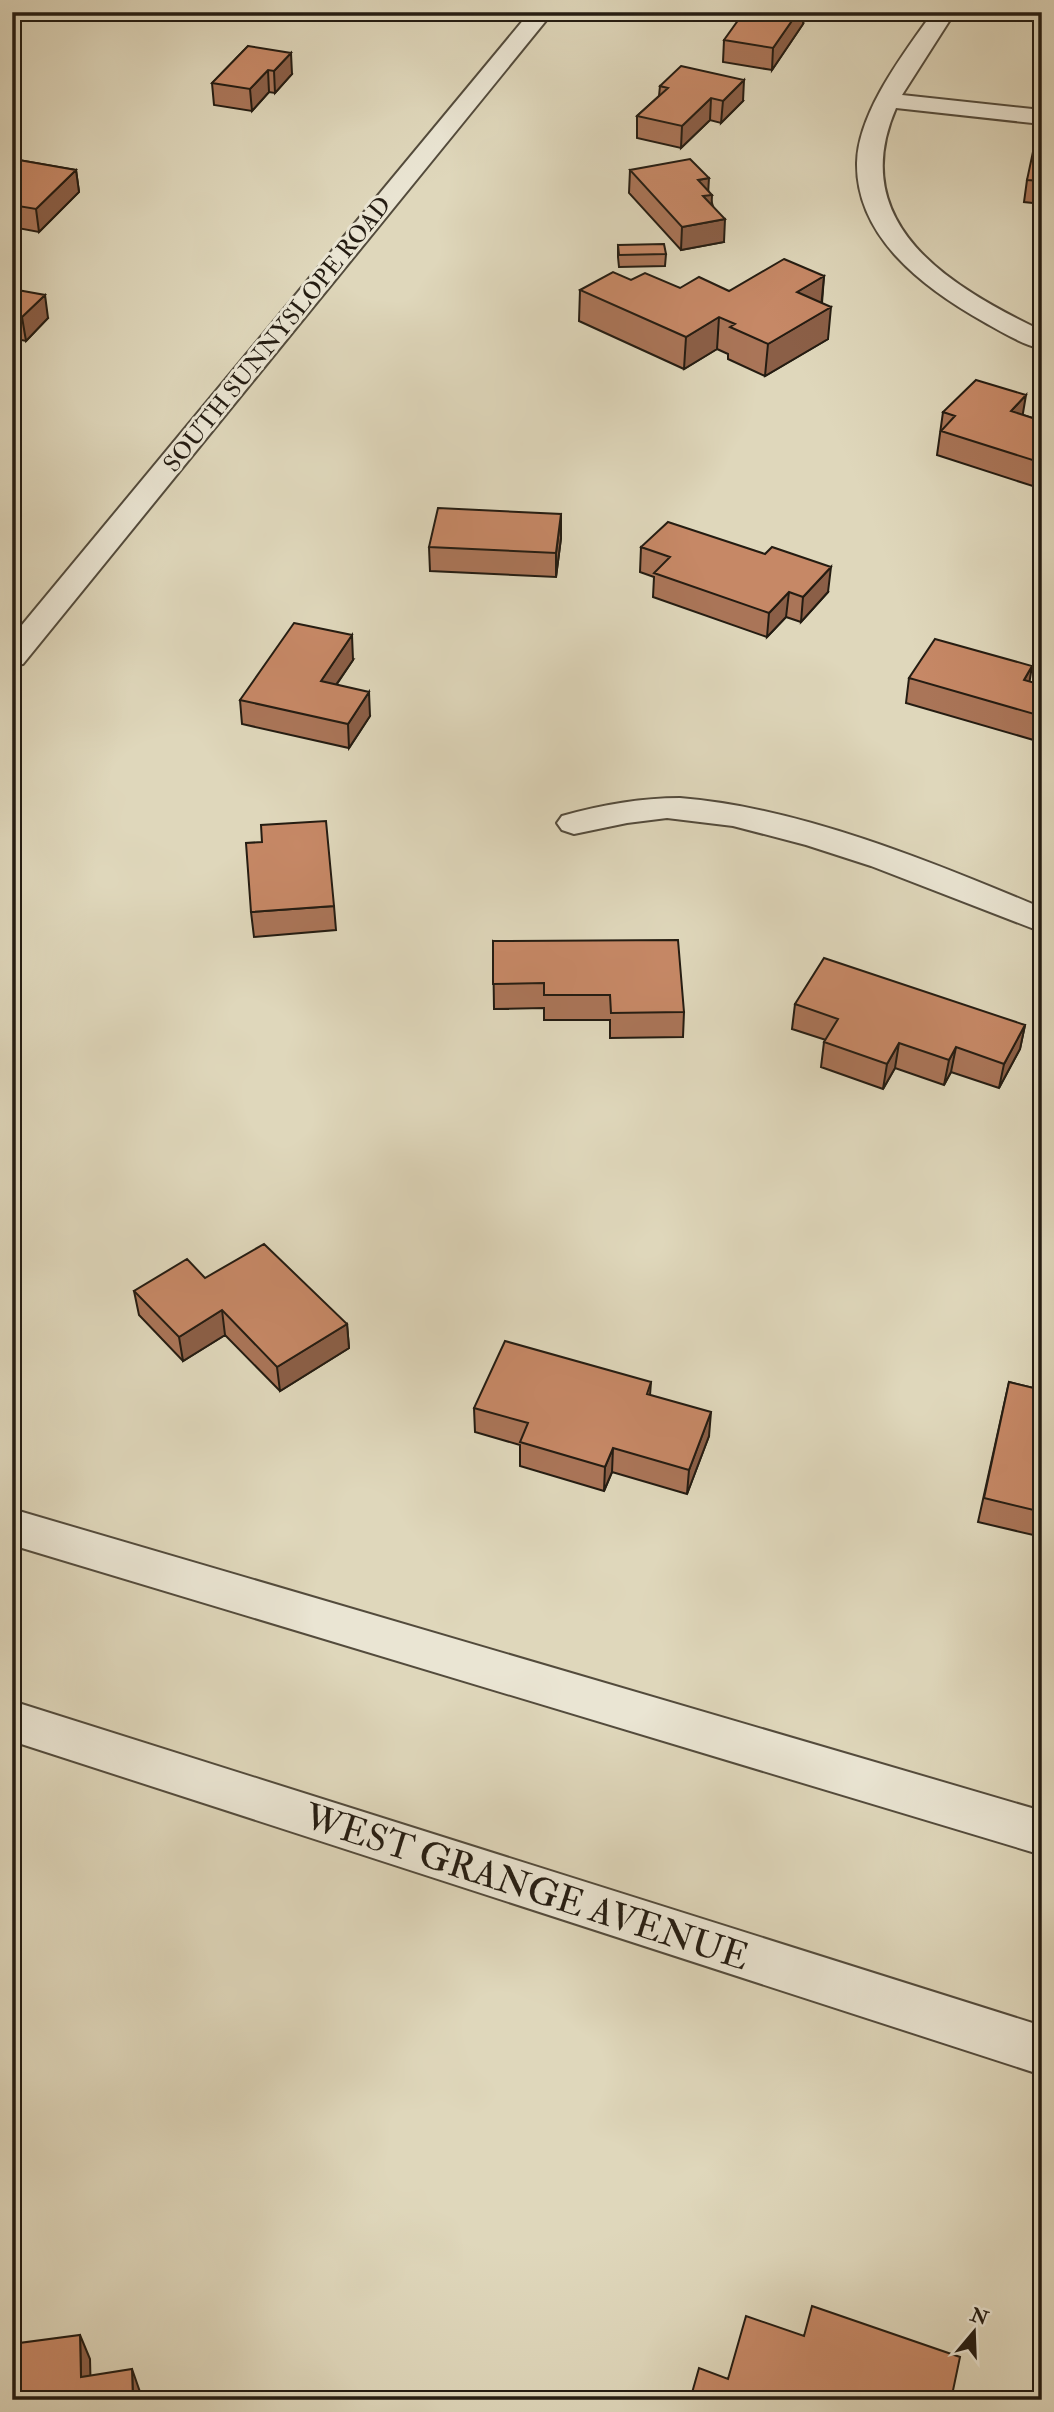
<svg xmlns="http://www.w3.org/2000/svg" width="1054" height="2412" font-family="'IM FELL Double Pica',serif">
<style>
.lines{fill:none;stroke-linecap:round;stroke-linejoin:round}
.minor-casing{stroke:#534b3c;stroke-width:4}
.tertiary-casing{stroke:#534b3c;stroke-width:4}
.minor{fill:#eae5d3;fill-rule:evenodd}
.tertiary{fill:#eae5d3;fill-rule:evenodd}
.wall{fill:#aa7558;stroke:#241c12;stroke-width:2}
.shaded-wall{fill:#8b5f47;stroke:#241c12;stroke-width:2}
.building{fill:#c68866;stroke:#241c12;stroke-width:2}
.labels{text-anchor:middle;stroke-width:6;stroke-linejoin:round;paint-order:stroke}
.far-street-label{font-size:24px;fill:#241c12;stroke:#eae5d3}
.near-street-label{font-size:37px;fill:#241c12;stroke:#eae5d3}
</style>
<rect width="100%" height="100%" fill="#dfd7bb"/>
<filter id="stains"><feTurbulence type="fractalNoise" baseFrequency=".00286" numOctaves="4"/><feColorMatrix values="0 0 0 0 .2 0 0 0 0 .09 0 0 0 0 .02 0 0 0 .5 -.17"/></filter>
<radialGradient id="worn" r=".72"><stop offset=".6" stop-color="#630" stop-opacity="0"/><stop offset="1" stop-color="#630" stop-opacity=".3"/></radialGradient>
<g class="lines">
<defs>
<path id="minor" d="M933,12h22l-53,83 140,15v14l-146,-16c-51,117 55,179 146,223v18c-21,-5 -40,-17 -58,-27 -59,-33 -128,-84 -127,-159 1,-51 47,-110 76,-151z
M680,798c118,9 253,64 362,110v24l-171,-66 -65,-21 -73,-19 -66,-8 -40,5 -53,11 -12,-4 -5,-7 5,-7c39,-11 78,-18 118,-18z
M12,1509l1030,302v44l-1030,-310z"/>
<path id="tertiary" d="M530,12h23l-530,652 -11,2v-29z
M12,1701l1030,325v49l-1030,-334z"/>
</defs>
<use href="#minor" class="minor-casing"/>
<use href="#tertiary" class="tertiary-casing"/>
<use href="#minor" class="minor"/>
<use href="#tertiary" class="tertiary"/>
</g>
<path class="wall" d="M803,24l-31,46 -49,-8 1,-22z
M248,46l44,28 -17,19 -6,-1 -17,19 -38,-6 -2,-22z
M660,86l83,15 -22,22 -11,-3 -29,28 -44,-10v-22l22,-20z
M1042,148v56l-18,-2 3,-22z
M13,159l63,11 3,22 -40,40 -27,-5z
M630,170l78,20 16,52 -43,8 -52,-57z
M618,245l48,9 -1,12 -46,1 -1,-10z
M824,276l-2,27 6,36 -63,37 -37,-17v-5l-11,-5 -33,20 -105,-48 1,-31 51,-10 49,8 49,3z
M12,289l36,29 -22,23 -9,-2 -5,5z
M943,412l80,3 19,6v68l-105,-34z
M561,514v24l-5,39 -126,-6 -1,-24z
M641,547l187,45 -27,30 -15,-5 -19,20 -114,-40 1,-20 -14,-5z
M353,660l-16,24 33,32 -21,32 -107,-24 -2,-24z
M909,678l120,4 13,3v47l-5,9 -131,-38z
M334,906l2,24 -82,7 -3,-25z
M493,941l191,71 -1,25 -73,1v-18h-66v-12l-50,1z
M795,1004l230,21 -5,24 -21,39 -48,-16 -7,13 -49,-17 -12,21 -62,-22 3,-25 2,-2 -34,-11z
M205,1278l142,46 2,24 -69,43 -55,-56 -42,26 -44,-46 -5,-24z
M651,1382l-1,13 59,41 -22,58 -75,-22 -8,19 -84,-25v-21l-45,-13 -1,-24z
M1009,1382l33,8v147l-64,-15z"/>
<path class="shaded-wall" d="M798,12h6l-1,12 -31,46 1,-22z
M291,53l1,21 -17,19 -1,-22z
M268,70l1,22 -17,19 -2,-22z
M744,80l-1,21 -22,22 2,-22z
M711,98l-1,22 -29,28 1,-22z
M76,170l3,22 -40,40 -3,-23z
M709,178l-1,17h4l-1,22 -13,-37z
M725,219l-1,23 -43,8 1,-23z
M824,276l-3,32 -24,-16z
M45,295l3,23 -22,23 -4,-24z
M831,307l-3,32 -63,37 3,-32z
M13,315l4,24 -5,5v-28z
M719,317l-2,32 -33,20 2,-32z
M1026,395l-4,24 -11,-8z
M561,514v24l-5,39v-24z
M831,567l-3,25 -27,30 2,-25z
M789,592l-3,25 -19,20 2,-24z
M352,635l1,25 -31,45 -1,-24z
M1032,666l-4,25 -4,-11z
M369,692l1,24 -21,32 -1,-24z
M1041,716l1,16 -5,9z
M1025,1025l-5,24 -21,39 5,-24z
M899,1043l-4,25 -12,21 4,-25z
M956,1047l-5,25 -7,13 5,-25z
M222,1310l3,25 -42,26 -4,-24z
M347,1324l2,24 -69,43 -3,-24z
M711,1412l-2,24 -22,58 2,-24z
M613,1448l-1,24 -8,19 1,-24z
M80,2335l10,24 1,40 -10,-22z
M132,2369l8,23v8h-7z"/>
<path class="building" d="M744,12h54l-25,36 -49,-8z
M248,46l43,7 -17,18 -6,-1 -18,19 -38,-6z
M681,66l63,14 -21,21 -12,-3 -29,28 -45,-10 31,-28 -8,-2z
M1034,147l8,1v33l-15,-1z
M12,159h1l63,11 -40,39 -24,-4z
M690,159l19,19 -11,2 14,15 -9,1 22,23 -43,8 -52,-57z
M664,244l2,10 -47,1 -1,-10z
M784,259l40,17 -27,16 34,15 -63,37 -38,-17 5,-3 -16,-7 -33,20 -106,-47 33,-18 18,8 14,-7 35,15 19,-11 30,14z
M12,289l33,6 -23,22 -9,-2 -1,1z
M976,380l50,15 -15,16 31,10v42l-101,-32 14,-15 -12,-4z
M438,508l123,6 -5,39 -127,-6z
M668,522l97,32 7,-7 59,20 -28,30 -14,-5 -20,21 -115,-40 16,-16 -29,-10z
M294,623l58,12 -31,46 48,11 -21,32 -108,-24z
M935,639l97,27 -8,14 18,5 -1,31 -132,-38z
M326,821l8,85 -83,6 -5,-69 16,-1 -1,-17z
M678,940l6,72 -73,1 -1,-18h-66v-12l-51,1v-43z
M824,958l201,67 -21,39 -48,-17 -7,13 -50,-17 -12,21 -63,-22 14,-23 -43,-15z
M264,1244l83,80 -70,43 -55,-57 -43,27 -45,-46 53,-32 18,19z
M505,1341l146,41 -4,12 64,18 -22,58 -76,-22 -8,19 -85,-25 8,-19 -54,-15z
M1009,1382l33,8v122l-58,-14z
M812,2306l148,51 -9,43h-261l9,-32 29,11 18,-63 58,20z
M80,2335l1,42 51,-8 1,31h-121v-56z"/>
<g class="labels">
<g class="far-street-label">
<text transform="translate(277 334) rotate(-51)" y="8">SOUTH SUNNYSLOPE ROAD</text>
</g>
<g class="near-street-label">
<text transform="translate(527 1886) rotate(18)" y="13">WEST GRANGE AVENUE</text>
</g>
</g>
<rect width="1054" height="2412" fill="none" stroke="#dfd7bb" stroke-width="42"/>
<rect x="14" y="14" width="1026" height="2384" fill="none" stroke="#241c12" stroke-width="3.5"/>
<rect x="21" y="21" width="1012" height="2370" fill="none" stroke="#241c12" stroke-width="2"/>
<g transform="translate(974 2332) rotate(19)" stroke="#eae5d3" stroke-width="5" paint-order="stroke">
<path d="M0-5L12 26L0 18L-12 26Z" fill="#241c12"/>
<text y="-10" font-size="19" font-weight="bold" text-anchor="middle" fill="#241c12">N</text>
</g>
<rect width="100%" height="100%" filter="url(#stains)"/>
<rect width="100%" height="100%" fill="url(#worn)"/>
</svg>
